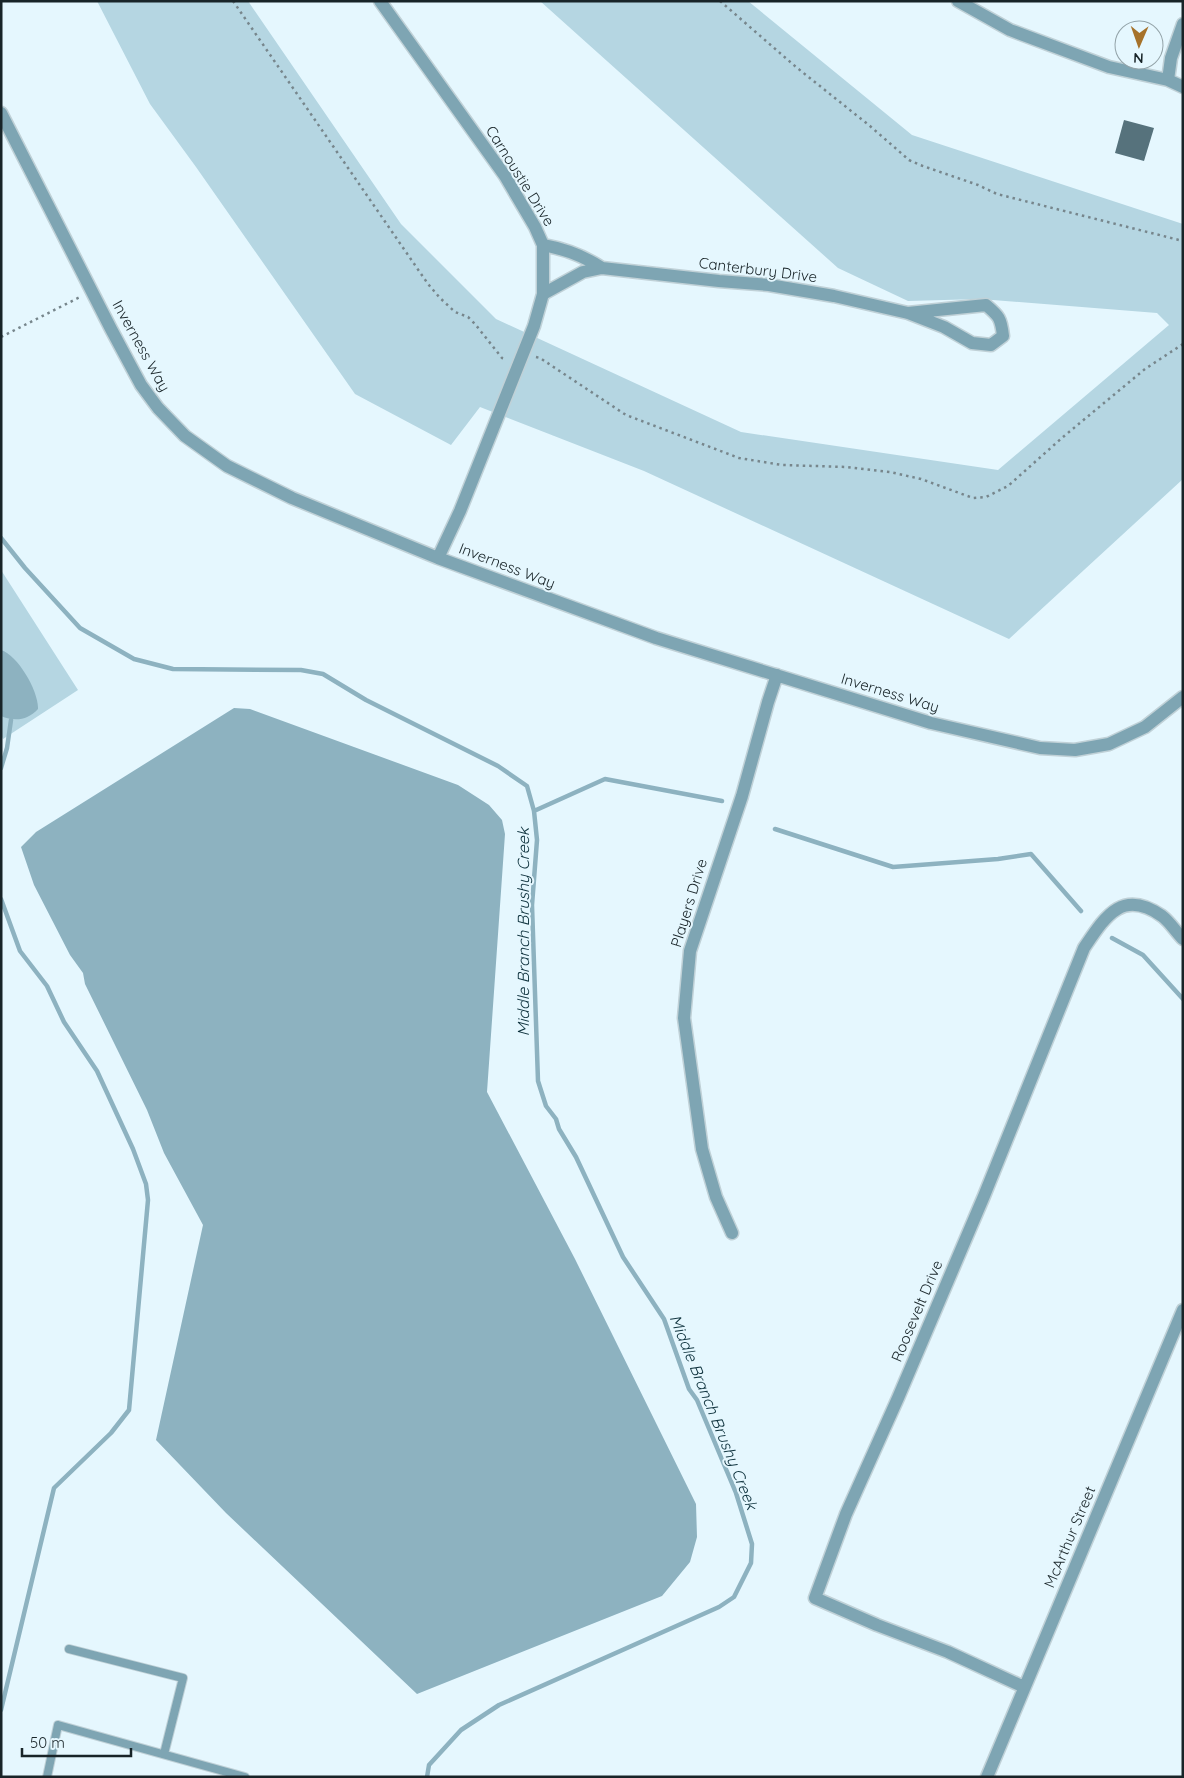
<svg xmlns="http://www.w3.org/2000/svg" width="1184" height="1778" font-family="Quicksand,sans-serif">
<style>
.green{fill:#b5d6e2}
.water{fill:#8db2c0}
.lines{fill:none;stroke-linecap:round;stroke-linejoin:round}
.stream{stroke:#8db2c0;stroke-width:4.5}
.building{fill:#56727c}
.service-casing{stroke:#c0d1d7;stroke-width:10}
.minor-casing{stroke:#c0d1d7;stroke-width:15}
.path{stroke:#77868c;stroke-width:2.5;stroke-dasharray:2.5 4;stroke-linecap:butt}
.service{stroke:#7ea5b3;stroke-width:8}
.minor{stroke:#7ea5b3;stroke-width:12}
.labels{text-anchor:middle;stroke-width:4;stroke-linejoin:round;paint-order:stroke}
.street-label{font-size:15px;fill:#182428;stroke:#e5f7fe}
.water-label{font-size:16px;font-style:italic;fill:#0d313c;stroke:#e5f7fe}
</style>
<rect width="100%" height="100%" fill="#e5f7fe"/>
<path class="green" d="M97,1h151l153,223 95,95 245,113 257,38 171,-145 -12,-12 -177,-14 -72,2 -70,-33 -298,-267h208l164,134 271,89v255l-174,160 -365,-168 -164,-64 -29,38 -96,-51 -159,-227 -46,-63z
M1,570l77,120 -75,49 -2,-4z"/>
<path class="water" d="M1,650c17,5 38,42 37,59 -10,11 -23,13 -37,7z
M234,708l16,1 208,76 31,20 13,15 3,14 -18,258 88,167 121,245 1,33 -7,25 -28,34 -245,98 -191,-181 -70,-73 47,-215 -39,-72 -17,-43 -62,-126 -2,-11 -13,-18 -36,-70 -13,-38 15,-15z"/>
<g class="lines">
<path class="stream" d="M1,538l24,30 55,60 54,31 39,10 128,1 22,4 43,26 132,66 29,20 7,25 3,29 -5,65 6,176 8,25 10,13 3,10 17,28 47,100 41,62 25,70 8,11 39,93 16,51 -1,19 -17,34 -15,10 -220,98 -38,25 -32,35 -2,12
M1,768l6,-20 4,-28
M534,811l71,-32 117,22
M775,829l118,38 105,-8 33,-5 50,57
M1,899l19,52 27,35 17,36 33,49 36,78 13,35 2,16 -19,210 -18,23 -57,55 -53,222
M1112,938l31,17 40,44"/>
</g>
<path class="building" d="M1124,120l30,8 -10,33 -29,-8z"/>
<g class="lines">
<defs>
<path id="service" d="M69,1649l114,29 -19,76
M47,1777l11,-52 187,52"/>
<path id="minor" d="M380,1l125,175 30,51 8,18v49l-9,32 -74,185 -22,47
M958,1l52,29 99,37 59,13 15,7
M1168,80l3,-22 12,-34
M1,113l110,216 30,56 17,23 27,28 42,30 65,32 146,60 218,80 275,85 109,25 35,2 34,-6 36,-17 38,-30
M543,245c22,4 41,11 59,23
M543,294l40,-22 19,-4 117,13 50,4 65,11 74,17 36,14 28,16 19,2 12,-9c-2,-18 -4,-20 -17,-31l-78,8
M732,1233l-16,-36 -14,-48 -18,-131 6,-67 52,-155 26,-94 9,-27
M1024,1687l-76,-35 -71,-27 -62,-27 31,-84 52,-116 86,-202 100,-248c21,-31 38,-60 78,-32 8,6 14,16 21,23
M987,1777l196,-467"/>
</defs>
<use href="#service" class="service-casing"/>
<use href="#minor" class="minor-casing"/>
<path class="path" d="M233,1l195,283 12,14 15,14 13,5 7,7 27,34 4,1
M720,1l76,66 74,59 39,34 11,5 58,20 19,9 186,47
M1,337l79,-40
M536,357l4,1 86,57 113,43 43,7 65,2 43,5 31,7 52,19 13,-1 22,-11 55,-49 82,-68 38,-25"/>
<use href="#service" class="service"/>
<use href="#minor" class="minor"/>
</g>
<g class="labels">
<g class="street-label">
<text transform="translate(520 176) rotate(58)" y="5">Carnoustie Drive</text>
<text transform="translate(758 270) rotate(7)" y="5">Canterbury Drive</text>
<text transform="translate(141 346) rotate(61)" y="5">Inverness Way</text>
<text transform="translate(507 566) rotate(21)" y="5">Inverness Way</text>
<text transform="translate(890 693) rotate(17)" y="5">Inverness Way</text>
<text transform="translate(689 903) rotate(-73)" y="5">Players Drive</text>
<text transform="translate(917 1311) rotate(-67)" y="5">Roosevelt Drive</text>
<text transform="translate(1070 1537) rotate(-67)" y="5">McArthur Street</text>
</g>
<g class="water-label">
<text transform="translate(523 932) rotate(-90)" y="6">Middle Branch Brushy Creek</text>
<text transform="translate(714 1412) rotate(68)" y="6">Middle Branch Brushy Creek</text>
</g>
</g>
<rect width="1184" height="1778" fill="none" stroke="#182428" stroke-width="5"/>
<g transform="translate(1139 45) rotate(182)"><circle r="24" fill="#e5f7fe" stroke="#93a3a8"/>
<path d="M0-4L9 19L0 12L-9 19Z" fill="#a6722a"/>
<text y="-8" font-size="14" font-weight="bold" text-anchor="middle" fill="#182428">N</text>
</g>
<path d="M22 1748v8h109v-8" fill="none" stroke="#182428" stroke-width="2.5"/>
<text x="30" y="1748" font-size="15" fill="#182428" stroke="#e5f7fe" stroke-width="4" paint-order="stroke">50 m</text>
</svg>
